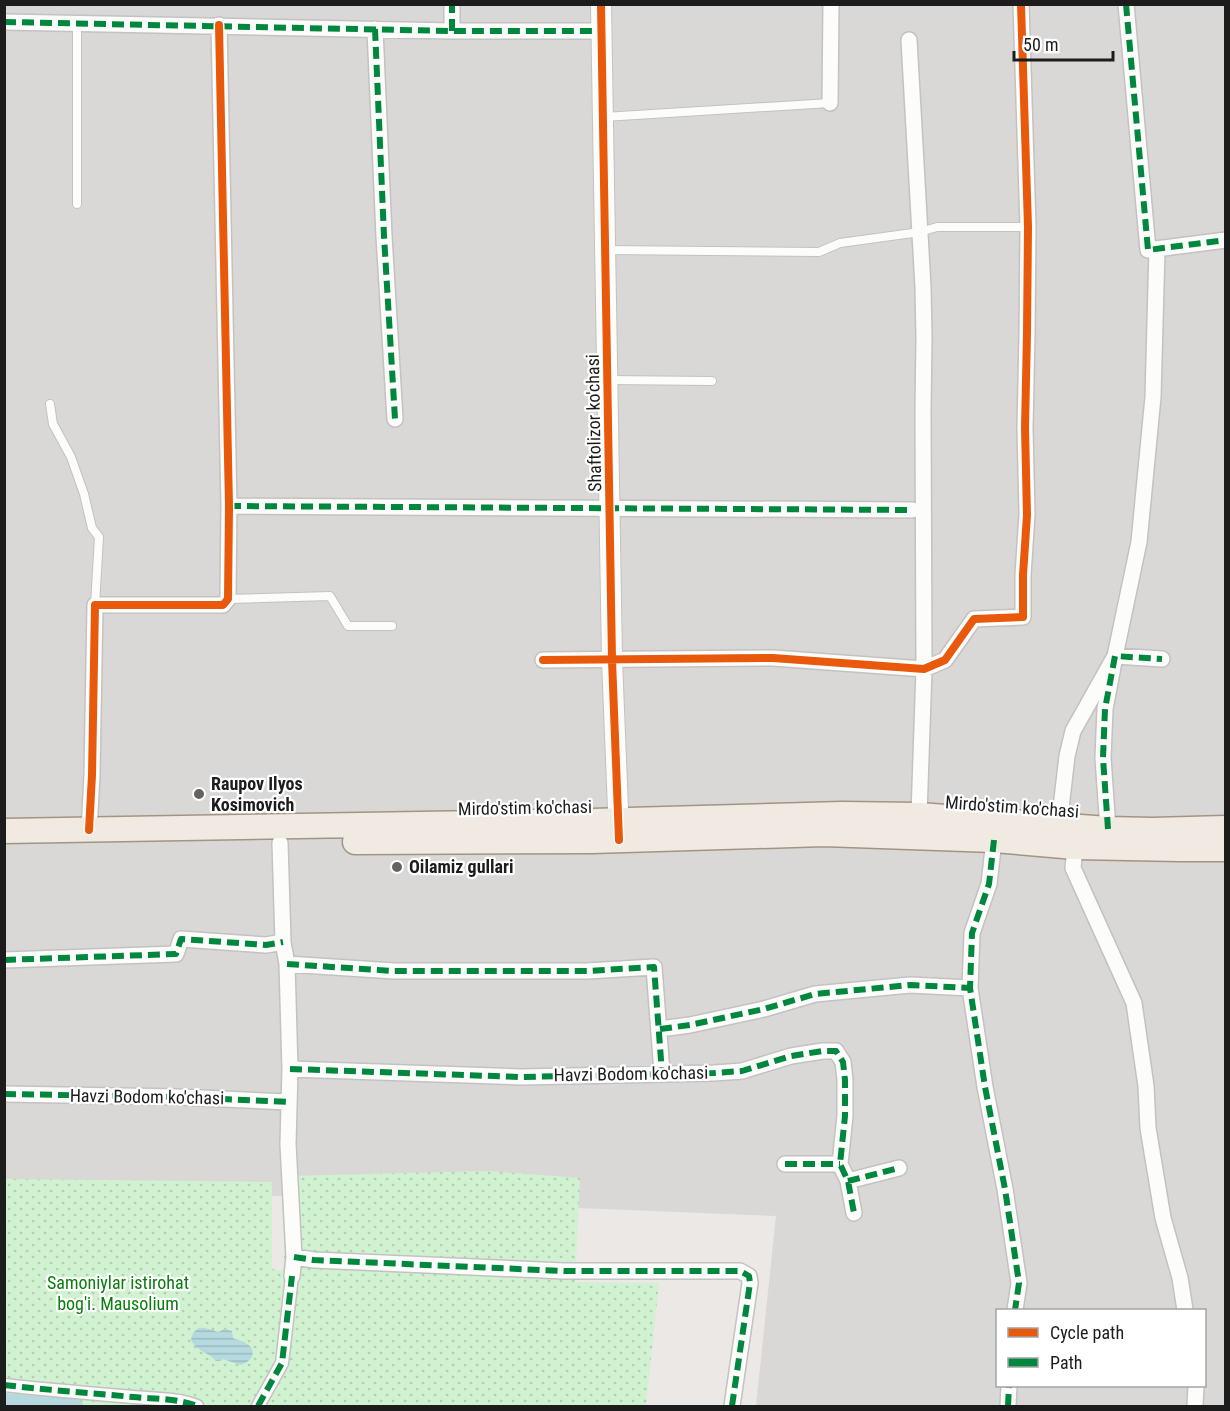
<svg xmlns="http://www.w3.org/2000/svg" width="1230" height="1411" font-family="'Roboto Condensed',sans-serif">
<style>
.residential{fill:#dad8d6;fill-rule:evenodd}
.park{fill:url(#park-dots)}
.water{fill:url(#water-rules)}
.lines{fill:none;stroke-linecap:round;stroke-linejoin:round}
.canal{stroke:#b6d9e0;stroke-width:14}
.service-casing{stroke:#c3c2c1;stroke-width:10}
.pedestrian-casing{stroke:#c3c2c1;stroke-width:15}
.minor-casing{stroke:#c3c2c1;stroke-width:18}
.tertiary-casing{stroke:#c3c2c1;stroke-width:22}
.primary-casing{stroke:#a19581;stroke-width:27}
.service{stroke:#fcfcfb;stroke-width:8}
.pedestrian{stroke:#fcfcfb;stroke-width:12}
.minor{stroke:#fcfcfb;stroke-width:15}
.tertiary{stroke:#fcfcfb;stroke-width:20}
.primary{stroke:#f0eae3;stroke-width:24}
.quiet{stroke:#00873e;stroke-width:6;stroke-dasharray:12 6;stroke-linecap:butt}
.cycleway-casing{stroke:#fff;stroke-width:11}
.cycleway{stroke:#e8590c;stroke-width:8}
.poi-dot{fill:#646362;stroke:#fff;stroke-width:2}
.labels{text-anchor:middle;stroke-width:4.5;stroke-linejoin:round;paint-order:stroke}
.street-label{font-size:18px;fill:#1c1c1c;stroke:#fff}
.poi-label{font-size:18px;font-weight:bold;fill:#1c1c1c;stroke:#fff;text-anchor:start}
.park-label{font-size:18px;fill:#087d0c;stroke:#fff}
</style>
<defs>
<pattern id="park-dots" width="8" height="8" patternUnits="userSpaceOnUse" patternTransform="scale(1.5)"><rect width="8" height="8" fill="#d1f2d0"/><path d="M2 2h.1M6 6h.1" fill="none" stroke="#b3cfb2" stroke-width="1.8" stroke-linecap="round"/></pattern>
<pattern id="water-rules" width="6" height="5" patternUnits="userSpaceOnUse" patternTransform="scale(1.5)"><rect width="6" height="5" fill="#b6d9e0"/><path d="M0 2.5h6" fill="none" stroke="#9cbac0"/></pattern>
</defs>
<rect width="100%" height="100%" fill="#ebe8e5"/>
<path class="residential" d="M5,5h1220v1401h-469l20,-190 -771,-31zM998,1310h206v76h-206z"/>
<path class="park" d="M487,1171l93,7 -5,104 84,1 -13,123h-641v-227l267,3v87l11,2 6,-95z"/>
<path class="water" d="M199,1328h6l13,4 7,-3 7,2 1,7c4,2 11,3 14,6 12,8 3,19 -7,21l-17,-6 -3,2h-4c-8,-9 -19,-9 -25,-21 1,-6 3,-9 8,-12z"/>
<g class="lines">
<path class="canal" d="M4,1400l72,6"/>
<defs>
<path id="service" d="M604,117l226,-14
M77,204v-181
M606,250l213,2 21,-9 80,-11 17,-5h91
M608,380l104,1
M50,404l3,20 18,33 13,37 8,34 7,9 -4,68
M228,599l102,-3 18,30h44"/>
<path id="pedestrian" d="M4,1385c43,5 86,8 129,12 21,2 44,1 64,9
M258,1406l24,-43 10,-87"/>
<path id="minor" d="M1126,4l22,246 78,-10
M4,22l448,9h150
M375,29l9,207 11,183
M452,31v-27
M909,40l14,247 1,50 -1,74 1,258 -5,146
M830,103l1,-99
M229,506l683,4
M543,660l230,-2 151,11 21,-9 29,-41 49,-2v-42l4,-60 -2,-87 2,-95 1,-106 -7,-223
M1059,825l8,-69 6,-25 42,-75 24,-114 14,-145 4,-148
M1108,829l-5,-71 2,-49 10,-53 47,3
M89,830l3,-55 3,-170h128l5,-6 1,-93 -10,-481
M994,840l-5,44 -17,49 -2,55 15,99 20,102 14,94 -4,27
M280,843l3,99 4,22 3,105 -2,75 6,113 -2,19
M1075,847l-2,21 61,135 12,83 2,42 15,90 17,60 5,32
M4,960l172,-6 5,-15 85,6 17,-3
M287,964l107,7h193l67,-4 8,106
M660,1029l30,-4 74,-16 51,-15 95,-9 60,3
M290,1069l231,8 193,-4 28,-2 49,-15 32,-5h13l7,11 2,18v36l-5,48 8,17 6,32
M4,1094l176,3 109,5
M785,1164h55
M848,1181l51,-13
M294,1257l20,3 250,11h176l9,5 1,7 -18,123
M1008,1406l1,-20
M1195,1406l1,-20"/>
<path id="tertiary" d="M601,4l11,656 7,174"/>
<path id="primary" d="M4,831l588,-10 250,-7 77,1 189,14 44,1 74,-2
M355,842l237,-1 232,-7 170,6 81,7 105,2h46"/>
</defs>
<use href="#service" class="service-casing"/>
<use href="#pedestrian" class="pedestrian-casing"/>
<use href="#minor" class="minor-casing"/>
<use href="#tertiary" class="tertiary-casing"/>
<use href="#primary" class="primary-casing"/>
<use href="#service" class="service"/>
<use href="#pedestrian" class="pedestrian"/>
<use href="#minor" class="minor"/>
<use href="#tertiary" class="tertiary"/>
<use href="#primary" class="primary"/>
<path class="quiet" d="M1126,4l22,246 78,-10
M4,22l448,9h150
M375,29l9,207 11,183
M452,31v-27
M229,506l683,4
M1108,829l-5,-71 2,-49 10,-53 47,3
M994,840l-5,44 -17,49 -2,55 15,99 20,102 14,94 -4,27
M4,960l172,-6 5,-15 85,6 17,-3
M287,964l107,7h193l67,-4 8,106
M660,1029l30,-4 74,-16 51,-15 95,-9 60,3
M290,1069l231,8 193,-4 28,-2 49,-15 32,-5h13l7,11 2,18v36l-5,48 8,17 6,32
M4,1094l176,3 109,5
M785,1164h55
M848,1181l51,-13
M294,1257l20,3 250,11h176l9,5 1,7 -18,123
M4,1385c43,5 86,8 129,12 21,2 44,1 64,9
M258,1406l24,-43 10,-87
M1008,1406l1,-20"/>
<defs>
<path id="cycleway" d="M601,4l11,656 7,180
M543,660l230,-2 151,11 21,-9 29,-41 49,-2v-42l4,-60 -2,-87 2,-95 1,-106 -7,-223
M89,830l3,-55 3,-170h128l5,-6 1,-93 -10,-481"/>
</defs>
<use href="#cycleway" class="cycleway-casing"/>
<use href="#cycleway" class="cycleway"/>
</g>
<g class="poi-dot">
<circle cx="199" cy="794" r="6"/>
<circle cx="397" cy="867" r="6"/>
</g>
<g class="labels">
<g class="street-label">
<text transform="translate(594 423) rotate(-91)" y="6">Shaftolizor ko'chasi</text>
<text transform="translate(1012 807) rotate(4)" y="6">Mirdo'stim ko'chasi</text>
<text transform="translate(525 808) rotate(-1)" y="6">Mirdo'stim ko'chasi</text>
<text transform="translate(631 1074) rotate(-1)" y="6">Havzi Bodom ko'chasi</text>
<text transform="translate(147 1097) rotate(1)" y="6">Havzi Bodom ko'chasi</text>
</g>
<g class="poi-label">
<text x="211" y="790">Raupov Ilyos<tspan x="211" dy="21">Kosimovich</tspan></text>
<text x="409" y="873">Oilamiz gullari</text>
</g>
<g class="park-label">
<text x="118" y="1289">Samoniylar istirohat<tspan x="118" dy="21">bog'i. Mausolium</tspan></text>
</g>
</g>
<rect width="1230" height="1411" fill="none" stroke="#1c1c1c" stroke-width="12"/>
<rect x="996" y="1309" width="210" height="78" fill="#ffffff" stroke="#a4a4a4" stroke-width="1.5"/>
<rect x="1008" y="1328" width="30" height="9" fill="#e8590c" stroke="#a4a4a4" stroke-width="1.5"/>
<text x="1050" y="1339" font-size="18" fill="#1c1c1c">Cycle path</text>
<rect x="1008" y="1358" width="30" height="9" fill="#00873e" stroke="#a4a4a4" stroke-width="1.5"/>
<text x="1050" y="1369" font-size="18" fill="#1c1c1c">Path</text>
<path d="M1014 51v9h99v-9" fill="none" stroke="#1c1c1c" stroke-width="3"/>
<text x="1023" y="51" font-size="18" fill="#1c1c1c" stroke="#ffffff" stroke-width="4.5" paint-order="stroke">50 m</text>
</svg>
